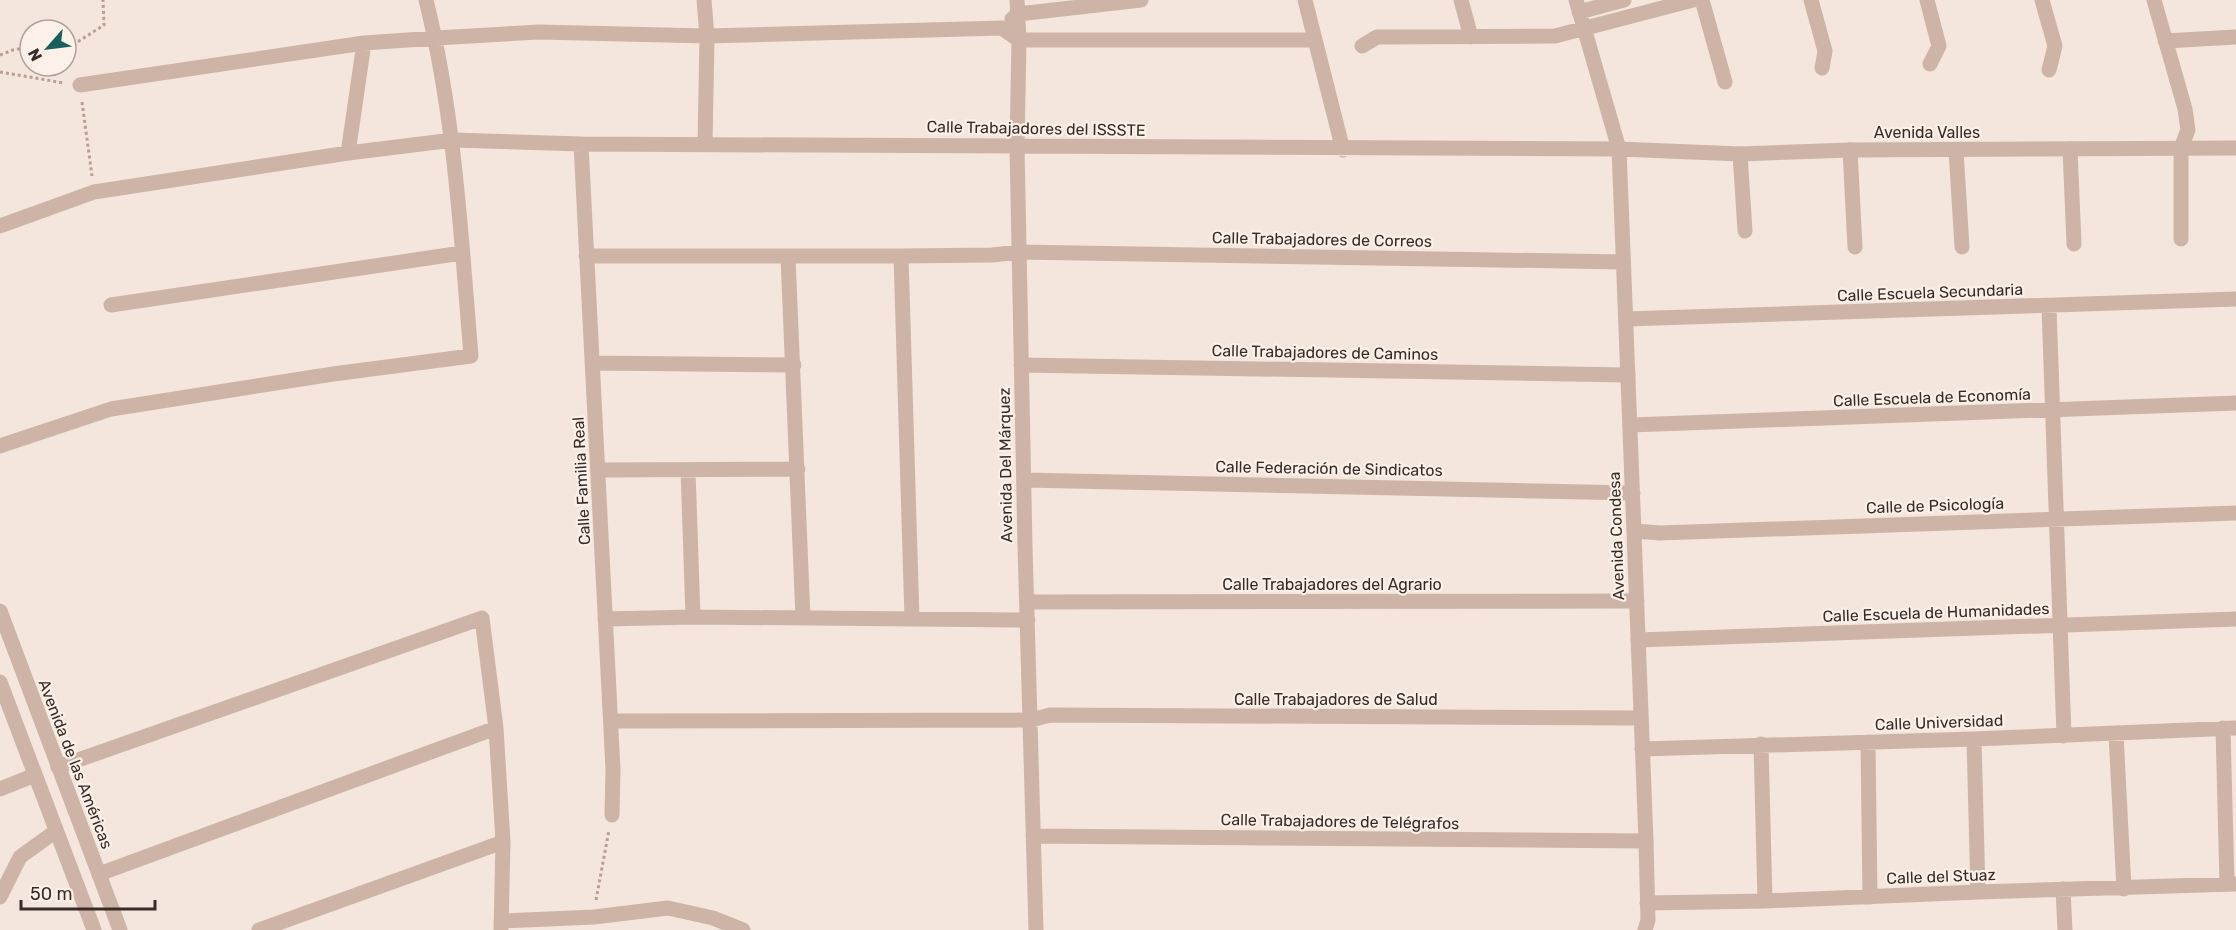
<svg xmlns="http://www.w3.org/2000/svg" width="2236" height="930" font-family="Rubik,sans-serif">
<style>
.lines{fill:none;stroke-linecap:round;stroke-linejoin:round}
.path{stroke:#ba9e91;stroke-width:3;stroke-dasharray:3 3;stroke-linecap:butt}
.minor{stroke:#ceb4a7;stroke-width:15}
.tertiary{stroke:#ceb4a7;stroke-width:15}
.labels{text-anchor:middle;stroke-width:4.5;stroke-linejoin:round;paint-order:stroke}
.street-label{font-size:16px;fill:#392c28;stroke:#fbf1e9}
</style>
<rect width="100%" height="100%" fill="#f4e6dc"/>
<g class="lines">
<path class="path" d="M66,43l13,-2 25,-16 -1,-25
M0,55l13,-5 17,-3
M0,72l64,11
M82,102l10,74
M596,900l13,-70"/>
<path class="minor" d="M704,0l3,36 -2,109
M1017,0l2,40 -2,106 8,401 11,383
M1305,0l38,150
M1461,0l10,37
M1702,0l23,82
M1811,0l14,51 -3,17
M1927,0l12,46 -9,18
M2042,0l13,46 -6,24
M2154,0l31,109 3,21 -7,18v91
M1579,12l45,-12
M1012,19l6,-5 123,-14
M2165,41l71,-4
M1362,46l15,-9 178,-1 138,-36
M80,85l284,-42 72,-5 103,-6 168,4 295,-8 17,12h296
M581,144l32,625 -1,46
M2070,149l4,95
M1850,150l5,97
M1956,150l6,97
M348,153l16,-110
M1740,154l5,77
M0,226l94,-34 254,-39 105,-13 128,4 1038,5 -43,-149
M586,256h315l91,-1 27,-3 604,10
M901,256l11,363
M788,257l15,361
M111,305l351,-52
M2049,307l15,429
M1626,319l610,-20
M593,363l201,2
M1021,365l607,10
M1630,425l606,-22
M0,446l111,-37 222,-35 138,-18c-10,-120 -16,-239 -45,-356
M598,470l200,-1
M688,470l5,147
M1024,480l609,13
M1635,531l25,2 576,-20
M1027,602l610,-1
M605,619l88,-2 335,3
M1638,640l598,-21
M611,721l420,-1 19,-5 590,3
M2223,728l4,156
M2116,734l8,155
M1974,739l4,153
M1868,742l2,155
M1761,744l4,157
M1642,749l332,-10 262,-11
M58,767l424,-149 14,110 7,114 -2,88
M0,789l35,-14
M1033,836l613,5
M99,874l397,-146
M2063,889l2,41
M0,897l20,-40 36,-26
M1647,903l118,-2 213,-9 258,-8
M501,921l93,-4 74,-9 45,10 30,12
M259,930l244,-88"/>
<path class="tertiary" d="M0,611l120,319
M0,682l94,248
M1645,930l3,-10 -2,-79 -27,-692 121,5 110,-4 386,-2"/>
</g>
<g class="labels">
<g class="street-label">
<text transform="translate(1036 128) rotate(1)" y="6">Calle Trabajadores del ISSSTE</text>
<text x="1927" y="138">Avenida Valles</text>
<text transform="translate(1322 239) rotate(1)" y="6">Calle Trabajadores de Correos</text>
<text transform="translate(1930 292) rotate(-2)" y="6">Calle Escuela Secundaria</text>
<text transform="translate(1325 352) rotate(1)" y="6">Calle Trabajadores de Caminos</text>
<text transform="translate(1932 397) rotate(-2)" y="6">Calle Escuela de Economía</text>
<text transform="translate(1005 465) rotate(-91)" y="6">Avenida Del Márquez</text>
<text transform="translate(1329 468) rotate(1)" y="6">Calle Federación de Sindicatos</text>
<text transform="translate(581 481) rotate(-93)" y="6">Calle Familia Real</text>
<text transform="translate(1935 505) rotate(-2)" y="6">Calle de Psicología</text>
<text transform="translate(1616 536) rotate(-92)" y="6">Avenida Condesa</text>
<text x="1332" y="590">Calle Trabajadores del Agrario</text>
<text transform="translate(1936 612) rotate(-2)" y="6">Calle Escuela de Humanidades</text>
<text x="1336" y="705">Calle Trabajadores de Salud</text>
<text transform="translate(1939 722) rotate(-2)" y="6">Calle Universidad</text>
<text transform="translate(76 764) rotate(69)" y="6">Avenida de las Américas</text>
<text transform="translate(1340 821) rotate(1)" y="6">Calle Trabajadores de Telégrafos</text>
<text transform="translate(1941 876) rotate(-2)" y="6">Calle del Stuaz</text>
</g>
</g>
<g transform="translate(48 48) rotate(242)"><circle r="28" fill="#fbf1e9" stroke="#ada29c" stroke-width="1.5"/>
<path d="M0-4.5L10 22L0 15L-10 22Z" fill="#195f5c"/>
<text y="-9" font-size="16" font-weight="bold" text-anchor="middle" fill="#392c28">N</text>
</g>
<path d="M21 900v9h134v-9" fill="none" stroke="#392c28" stroke-width="3"/>
<text x="30" y="900" font-size="18" fill="#392c28" stroke="#fbf1e9" stroke-width="4.5" paint-order="stroke">50 m</text>
</svg>
